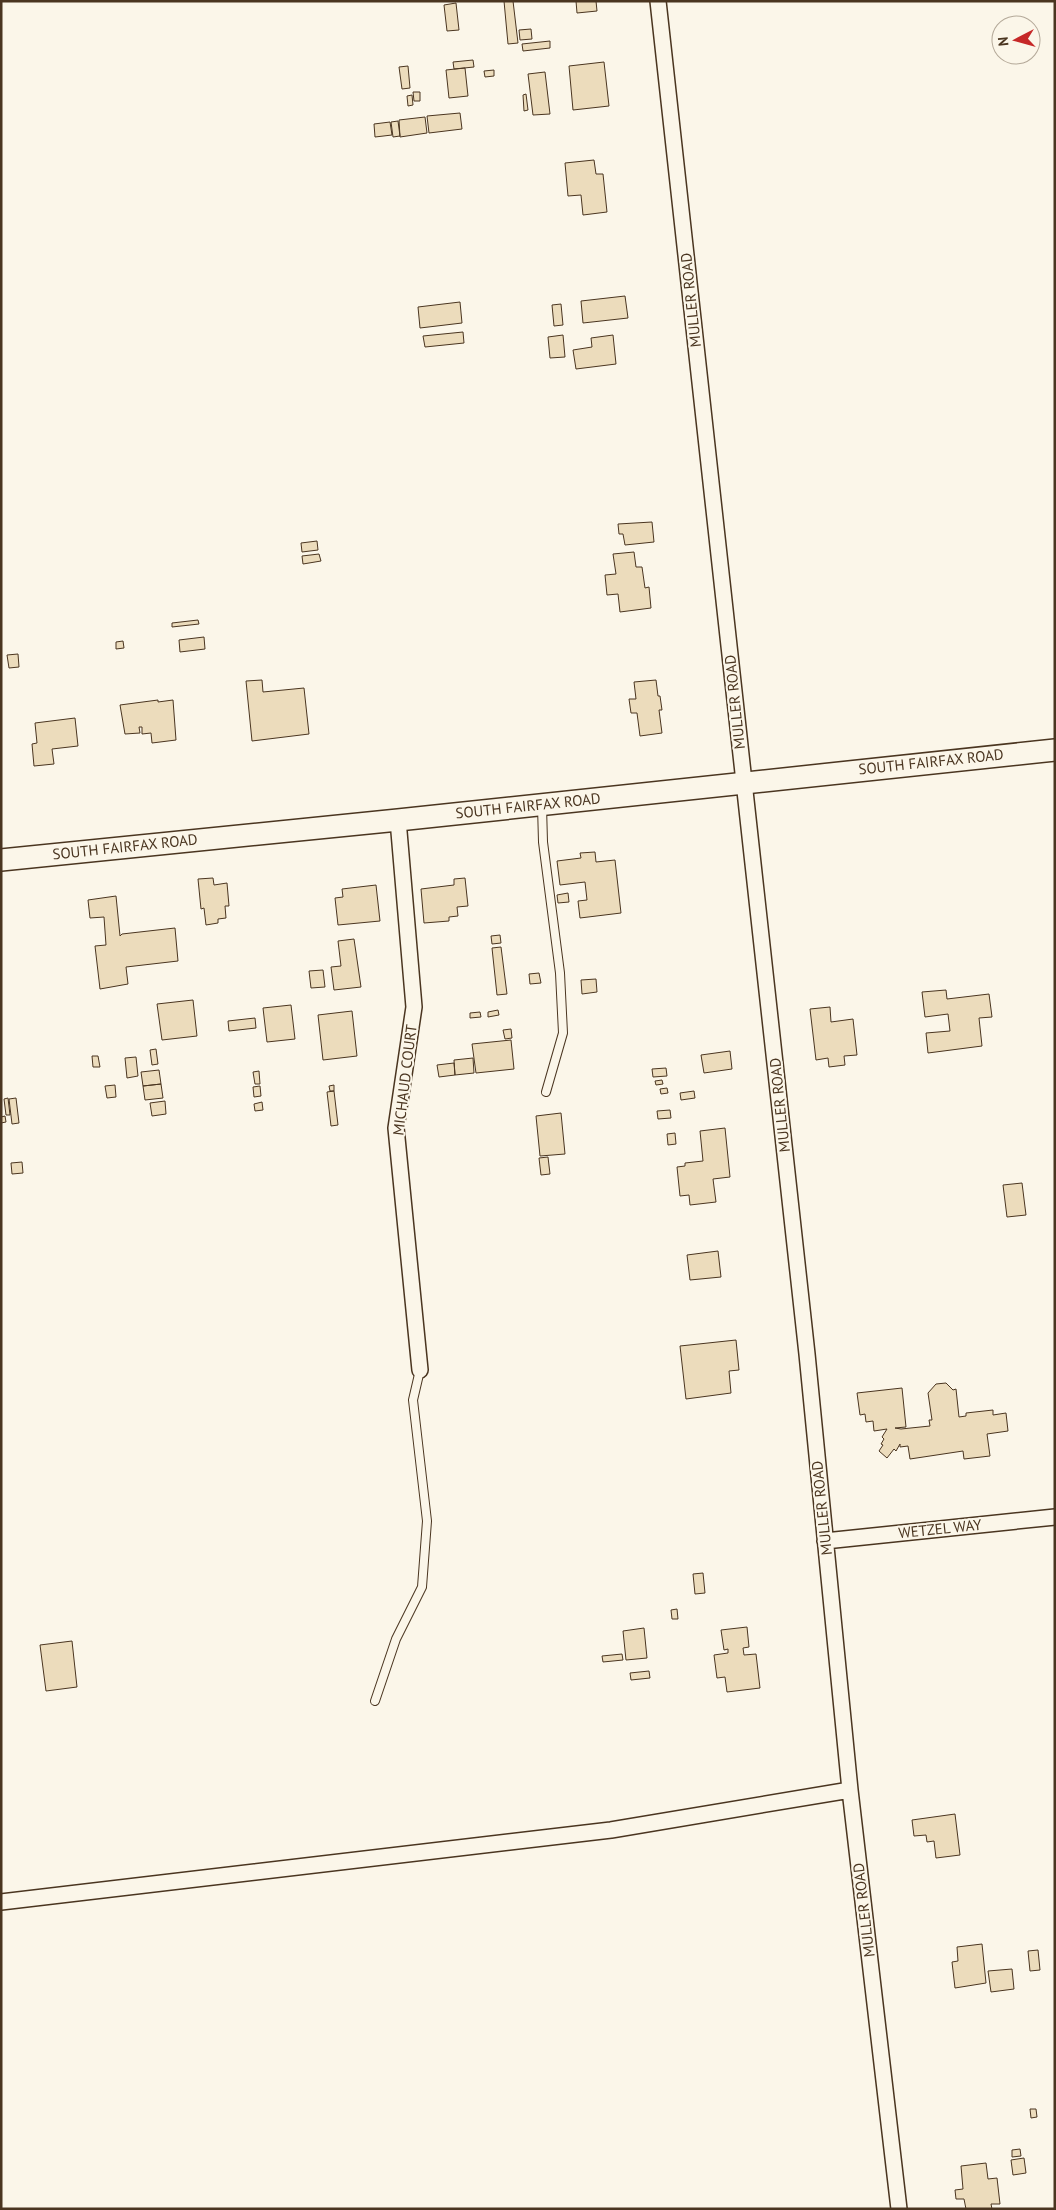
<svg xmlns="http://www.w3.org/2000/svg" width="1056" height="2210" font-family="'PT Sans',sans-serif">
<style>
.building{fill:#ecdcbc;stroke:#4a3520}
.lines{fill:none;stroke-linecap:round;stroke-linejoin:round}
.lane-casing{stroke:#4a3520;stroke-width:10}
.street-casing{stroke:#4a3520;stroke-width:18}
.secondary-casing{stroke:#4a3520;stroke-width:24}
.lane{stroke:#fbf6e9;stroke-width:8}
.street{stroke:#fbf6e9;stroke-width:15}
.secondary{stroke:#fbf6e9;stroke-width:21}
.labels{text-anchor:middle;stroke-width:4;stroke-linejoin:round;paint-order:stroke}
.street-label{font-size:15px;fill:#4a3520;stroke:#fbf6e9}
</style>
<rect width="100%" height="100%" fill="#fbf6e9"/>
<path class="building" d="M504,1h9l5,42 -10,1z
M576,1h20l1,10 -20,2z
M456,3l3,27 -12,1 -3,-26z
M531,29l1,10 -12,1 -1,-10z
M550,41v7l-27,3 -1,-7z
M473,60l1,7 -20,2 -1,-7z
M604,62l5,44 -36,4 -4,-44z
M408,66l2,22 -8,1 -3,-22z
M465,68l3,28 -19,2 -3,-28z
M494,70v6l-9,1 -1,-6z
M545,72l5,42 -17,1 -5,-41z
M413,92h7v9h-6z
M526,94l2,16 -4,1 -1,-16z
M412,95l1,10 -5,1 -1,-10z
M460,113l2,16 -33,4 -2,-17z
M425,117l2,16 -27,4 -1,-17z
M398,121l2,15 -7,1 -2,-15z
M390,122l2,13 -17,2 -1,-13z
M594,160l2,14h7l4,38 -24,3 -2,-20 -13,1 -3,-33z
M625,296l3,22 -45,5 -2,-22z
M460,302l2,21 -42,5 -2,-21z
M561,304l2,21 -9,1 -2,-21z
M463,332l1,11 -39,4 -2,-11z
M563,335l2,22 -15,1 -2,-21z
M613,335l3,29 -40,5 -3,-19 19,-3 -1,-9z
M652,522l2,20 -29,3 -2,-11h-4l-1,-10z
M317,541l1,9 -16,2 -1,-9z
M634,552l2,15h6l3,21 4,-1 2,21 -31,4 -2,-18 -11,1 -2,-20 11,-1 -3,-20z
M319,554l2,7 -18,3 -1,-8z
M198,620l1,4 -27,3v-4z
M204,637l1,12 -25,3 -1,-12z
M123,641l1,7 -8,1v-7z
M18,654l1,13 -10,1 -2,-13z
M262,680l1,12 41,-4 5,46 -57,7 -6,-60z
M656,680l2,16h2l2,14h-3l3,23 -22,3 -3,-23h-6l-2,-14h7l-2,-17z
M158,700v2l15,-2 3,40 -24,3 -1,-10 -9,1v-7h-3l1,6 -15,1 -5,-29z
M75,718l3,28 -26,3 2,15 -20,2 -2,-22 5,-1 -2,-20z
M595,852l1,10 19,-2 6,53 -41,5 -2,-17 9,-1 -2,-18 -25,3 -3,-24 24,-3 -1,-5z
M213,878l1,7 13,-2 2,23h-4l1,12 -8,1v4l-12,2 -2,-17 -3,1 -3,-30z
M465,878l3,28 -11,1 1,9 -9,1v4l-25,2 -3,-34 33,-4v-6z
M376,885l4,36 -42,4 -3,-27 8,-1 -1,-8z
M568,893l1,9 -11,1 -1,-8z
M116,896l4,40 2,-2 53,-6 3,33 -52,6 2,17 -28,5 -5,-43 11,-1 -2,-28 -14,1 -2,-18z
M500,935l1,8 -9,1 -1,-8z
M354,939l7,48 -27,3 -3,-23 10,-1 -3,-25z
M501,947l6,47 -10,1 -5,-47z
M323,970l2,17 -14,1 -2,-17z
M539,973l2,10 -11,1 -1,-10z
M596,979l1,13 -15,2 -1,-14z
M946,990l1,9 42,-5 3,23 -13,1 3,28 -54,7 -2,-20 24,-2 -2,-17 -23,3 -3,-25z
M193,1000l4,36 -35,4 -5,-36z
M291,1005l4,34 -28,3 -4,-34z
M830,1007l1,15 22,-3 4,36 -13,1 1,9 -16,2 -1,-9 -12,2 -6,-51z
M498,1010l1,5 -11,2v-5z
M352,1011l5,45 -34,4 -5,-45z
M480,1012l1,5 -11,1v-5z
M255,1018l1,10 -27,3 -1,-10z
M511,1029l1,9 -7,1 -2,-9z
M511,1040l3,29 -38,4 -4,-29z
M156,1049l2,15 -6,1 -2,-15z
M730,1051l2,18 -28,4 -3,-18z
M92,1056h6l2,11h-7z
M136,1057l2,19 -11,2 -2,-20z
M473,1058l1,15 -19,2 -1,-15z
M454,1063l1,12 -16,2 -2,-12z
M666,1068l1,8 -14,1 -1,-8z
M159,1070l2,14 -18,2 -2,-14z
M259,1071l1,13h-5l-2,-12z
M662,1080l1,4 -7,1 -1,-4z
M161,1084l2,14 -18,2 -2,-14z
M115,1085l1,12 -9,1 -2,-12z
M334,1085v6h-4l-1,-5z
M260,1086l1,10 -7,1 -1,-10z
M667,1088l1,5 -7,1 -1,-5z
M334,1091l4,34 -7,1 -4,-34z
M694,1091l1,7 -14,2 -1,-7z
M8,1098l2,17h-4l-2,-16z
M16,1098l3,25 -7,1 -3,-25z
M165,1101l1,13 -14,2 -2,-13z
M262,1102l1,8 -8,1 -1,-7z
M670,1110l1,8 -13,1 -1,-8z
M561,1113l4,41 -25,2 -4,-40z
M5,1116l1,6 -5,1v-6z
M725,1128l5,49 -17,2 3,23 -26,3 -1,-10 -9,1 -3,-29 8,-1v-3l18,-2 -3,-30z
M675,1133l1,11 -8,1 -1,-11z
M548,1157l2,17 -9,1 -2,-17z
M22,1162l1,11 -11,1 -1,-11z
M1022,1183l4,32 -19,2 -4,-32z
M718,1251l3,26 -31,3 -3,-25z
M736,1340l3,30 -10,1 2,22 -45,6 -6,-53z
M946,1383l7,7 3,-1 3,28 7,-1v-3l27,-3v5l13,-2 2,18 -21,3 3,22 -26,3 -1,-8 -53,8 -2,-13 -8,1v-3l-4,7 -2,-2 -7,9 -8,-7 4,-6 -2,-1 3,-5 -2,-2 5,-8 -13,2 -1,-10 -7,1 -1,-8 -5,1 -3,-22 45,-5 4,39 -11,1 6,1 29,-3 -1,-6h3l-4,-27 8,-9z
M703,1573l2,20 -10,1 -2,-20z
M677,1609l1,10h-6l-1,-9z
M747,1627l2,20 -6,1 1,7 12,-1 4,34 -33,4 -2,-15 -8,1 -3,-23 14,-2v-4l-4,1 -3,-20z
M644,1628l3,30 -21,2 -3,-29z
M72,1641l5,46 -31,4 -6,-46z
M622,1654l1,6 -20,2 -1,-6z
M649,1671l1,7 -19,2 -1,-7z
M955,1814l5,41 -24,3 -2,-17 -7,1 -1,-7 -12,1 -2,-16z
M982,1944l4,39 -31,5 -3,-26 6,-1 -1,-14z
M1038,1950l2,20 -10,1 -2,-20z
M1012,1969l2,20 -23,3 -3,-21z
M1030,2109h6l1,8 -6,1z
M1020,2149l1,7 -9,1v-7z
M1024,2158l2,15 -13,2 -2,-15z
M986,2163l2,16 9,-1 3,26h-9l1,5h-26l-2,-10h-8l-1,-9 8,-1 -2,-23z"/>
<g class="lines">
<defs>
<path id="lane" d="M542,806l1,36 17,131 3,60 -17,59
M375,1701l21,-62 26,-52 5,-66 -14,-121 7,-30"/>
<path id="street" d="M658,1l149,1353 43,436 49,419
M398,820l16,187 -18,121 24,242
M825,1541l230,-24
M1,1902l610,-72 239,-40"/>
<path id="secondary" d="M1,860l397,-40 657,-70"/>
</defs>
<use href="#lane" class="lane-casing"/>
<use href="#street" class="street-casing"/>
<use href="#secondary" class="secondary-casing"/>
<use href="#lane" class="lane"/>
<use href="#street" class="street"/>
<use href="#secondary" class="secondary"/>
</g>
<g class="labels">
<g class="street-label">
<text transform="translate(691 300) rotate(-96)" y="5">MULLER ROAD</text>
<text transform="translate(735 702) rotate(-96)" y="5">MULLER ROAD</text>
<text transform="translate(931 762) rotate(-6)" y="5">SOUTH FAIRFAX ROAD</text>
<text transform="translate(528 806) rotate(-6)" y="5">SOUTH FAIRFAX ROAD</text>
<text transform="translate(125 847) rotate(-6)" y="5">SOUTH FAIRFAX ROAD</text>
<text transform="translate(405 1080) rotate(-83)" y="5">MICHAUD COURT</text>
<text transform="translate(780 1105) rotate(-96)" y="5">MULLER ROAD</text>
<text transform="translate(822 1508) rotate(-96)" y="5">MULLER ROAD</text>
<text transform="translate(940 1529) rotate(-6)" y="5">WETZEL WAY</text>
<text transform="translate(864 1910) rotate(-97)" y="5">MULLER ROAD</text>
</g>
</g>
<rect width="1056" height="2210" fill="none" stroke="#4a3520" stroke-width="5"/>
<g transform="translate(1016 40) rotate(264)"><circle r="24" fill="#fbf6e9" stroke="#b4a999"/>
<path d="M0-4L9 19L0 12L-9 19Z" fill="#c62828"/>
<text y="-8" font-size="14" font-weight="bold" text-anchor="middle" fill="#4a3520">N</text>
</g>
</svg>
